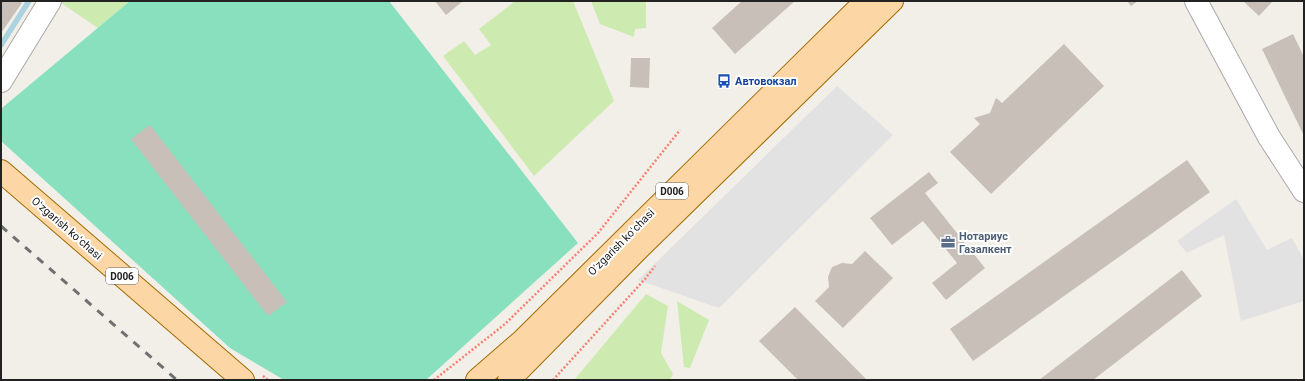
<svg xmlns="http://www.w3.org/2000/svg" width="1305" height="381" font-family="Roboto,sans-serif">
<style>
.grass{fill:#cdebb0}
.pitch{fill:#88e0be}
.parking{fill:#e2e2e2}
.lines{fill:none;stroke-linecap:round;stroke-linejoin:round}
.stream{stroke:#aad3df;stroke-width:5.5}
.building{fill:#c7bfb8}
.minor-casing{stroke:#a9a9a9;stroke-width:24}
.major-casing{stroke:#a06b00;stroke-width:24}
.path{stroke:#fa8072;stroke-width:2.5;stroke-dasharray:2 2;stroke-linecap:butt}
.minor{stroke:#fff;stroke-width:22}
.major{stroke:#fcd6a4;stroke-width:22}
.rail{stroke:#707070;stroke-width:3;stroke-dasharray:8 8;stroke-linecap:butt}
.labels{text-anchor:middle;stroke-width:4;stroke-linejoin:round;paint-order:stroke}
.shield{fill:#fff;stroke:#646464;stroke-width:1}
.shield-label{font-size:10px;font-weight:bold;fill:#222}
.transit-label{font-size:11px;font-weight:bold;fill:#164399;stroke:#fff;text-anchor:start}
.street-label{font-size:11px;fill:#222;stroke:#fff}
.service-label{font-size:11px;font-weight:bold;fill:#4e5e75;stroke:#fff;text-anchor:start}
</style>
<rect width="100%" height="100%" fill="#f2efe9"/>
<path class="grass" d="M58,1h72l-32,27z
M515,1h58l41,100 -80,75 -91,-120 21,-15 11,14 16,-10 -12,-16z
M591,1h55v27l-11,1 -1,8 -34,-13z
M646,294l22,12 -7,47 12,21 -3,6h-96z
M677,301l32,19 -19,48 -6,-1z"/>
<path class="pitch" d="M130,1h259l189,242 -152,137h-142l-54,-32 -229,-207 1,-33z"/>
<path class="parking" d="M837,86l56,49 -174,173 -81,-28z
M1236,199l31,51 25,-12 12,22v41l-63,20 -17,-86 -37,18 -10,-12z"/>
<g class="lines">
<path class="stream" d="M1,45l28,-44"/>
</g>
<path class="building" d="M1,1h18l3,2 -21,30z
M435,1h28l-17,14z
M742,1h53l-60,53 -23,-26z
M1127,1h11l-7,5z
M1243,1h30l-14,15z
M1293,34l11,23v79l-42,-87z
M1064,44l40,42 -113,108 -41,-42 30,-28 -6,-6 16,-5 6,-15 6,5z
M631,58h19l-1,30 -19,-1z
M150,125l137,177 -19,14 -137,-177z
M1187,160l23,32 -237,169 -23,-32z
M929,172l9,11 -13,10 60,75 -39,32 -14,-17 25,-20 -34,-42 -31,24 -22,-27z
M865,251l28,27 -50,50 -28,-27 14,-14 -1,-10 4,-10 10,-4 10,1z
M1182,270l20,26 -109,84h-54z
M795,307l72,73h-69l-39,-39z"/>
<g class="lines">
<defs>
<path id="minor" d="M1196,1l73,136 35,54
M1,81l49,-80"/>
<path id="major" d="M1,171l242,209
M477,380l45,-39 344,-340
M509,380l127,-129 256,-250"/>
</defs>
<use href="#minor" class="minor-casing"/>
<use href="#major" class="major-casing"/>
<path class="path" d="M263,376l5,4
M434,380l71,-56 93,-91 82,-103
M553,380l92,-101 10,-13"/>
<use href="#minor" class="minor"/>
<use href="#major" class="major"/>
<path class="rail" d="M1,226l176,154"/>
</g>
<defs>
<symbol id="bus-bare" viewBox="-9 -9 18 18"><path d="M-5-6H5V4H4V6H2V4H-2V6H-4V4H-5ZM-3.5-4V0h7V-4ZM-3.5 1.2v1.5H-2V1.2ZM2 1.2v1.5H3.5V1.2Z" fill="#1a4fb4" stroke="#fff" stroke-width="2.5" paint-order="stroke"/></symbol>
<symbol id="office-bare" viewBox="-9 -9 18 18"><path d="M-6-3h4V-5.5h4V-3h4V5H-6ZM-1-4.5V-3h2v-1.5ZM-6 0V1H6V0Z" fill="#5c6f8a" stroke="#fff" stroke-width="2.5" paint-order="stroke"/></symbol>
</defs>
<g fill-rule="evenodd">
<use href="#bus-bare" x="714" y="71" width="20" height="20"/>
<use href="#office-bare" x="938" y="232" width="20" height="20"/>
</g>
<g class="labels">
<g class="shield">
<rect x="656" y="183" width="32" height="16" rx="3"/>
<rect x="106" y="268" width="32" height="16" rx="3"/>
</g>
<g class="shield-label">
<text x="672" y="195">D006</text>
<text x="122" y="280">D006</text>
</g>
<g class="transit-label">
<text x="735" y="85">Автовокзал</text>
</g>
<g class="street-label">
<text transform="translate(67 228) rotate(41)" y="4">Oʻzgarish koʻchasi</text>
<text transform="translate(621 242) rotate(-45)" y="4">Oʻzgarish koʻchasi</text>
</g>
<g class="service-label">
<text x="959" y="240">Нотариус<tspan x="959" dy="13">Газалкент</tspan></text>
</g>
</g>
<rect width="1305" height="381" fill="none" stroke="#222222" stroke-width="4"/>
</svg>
